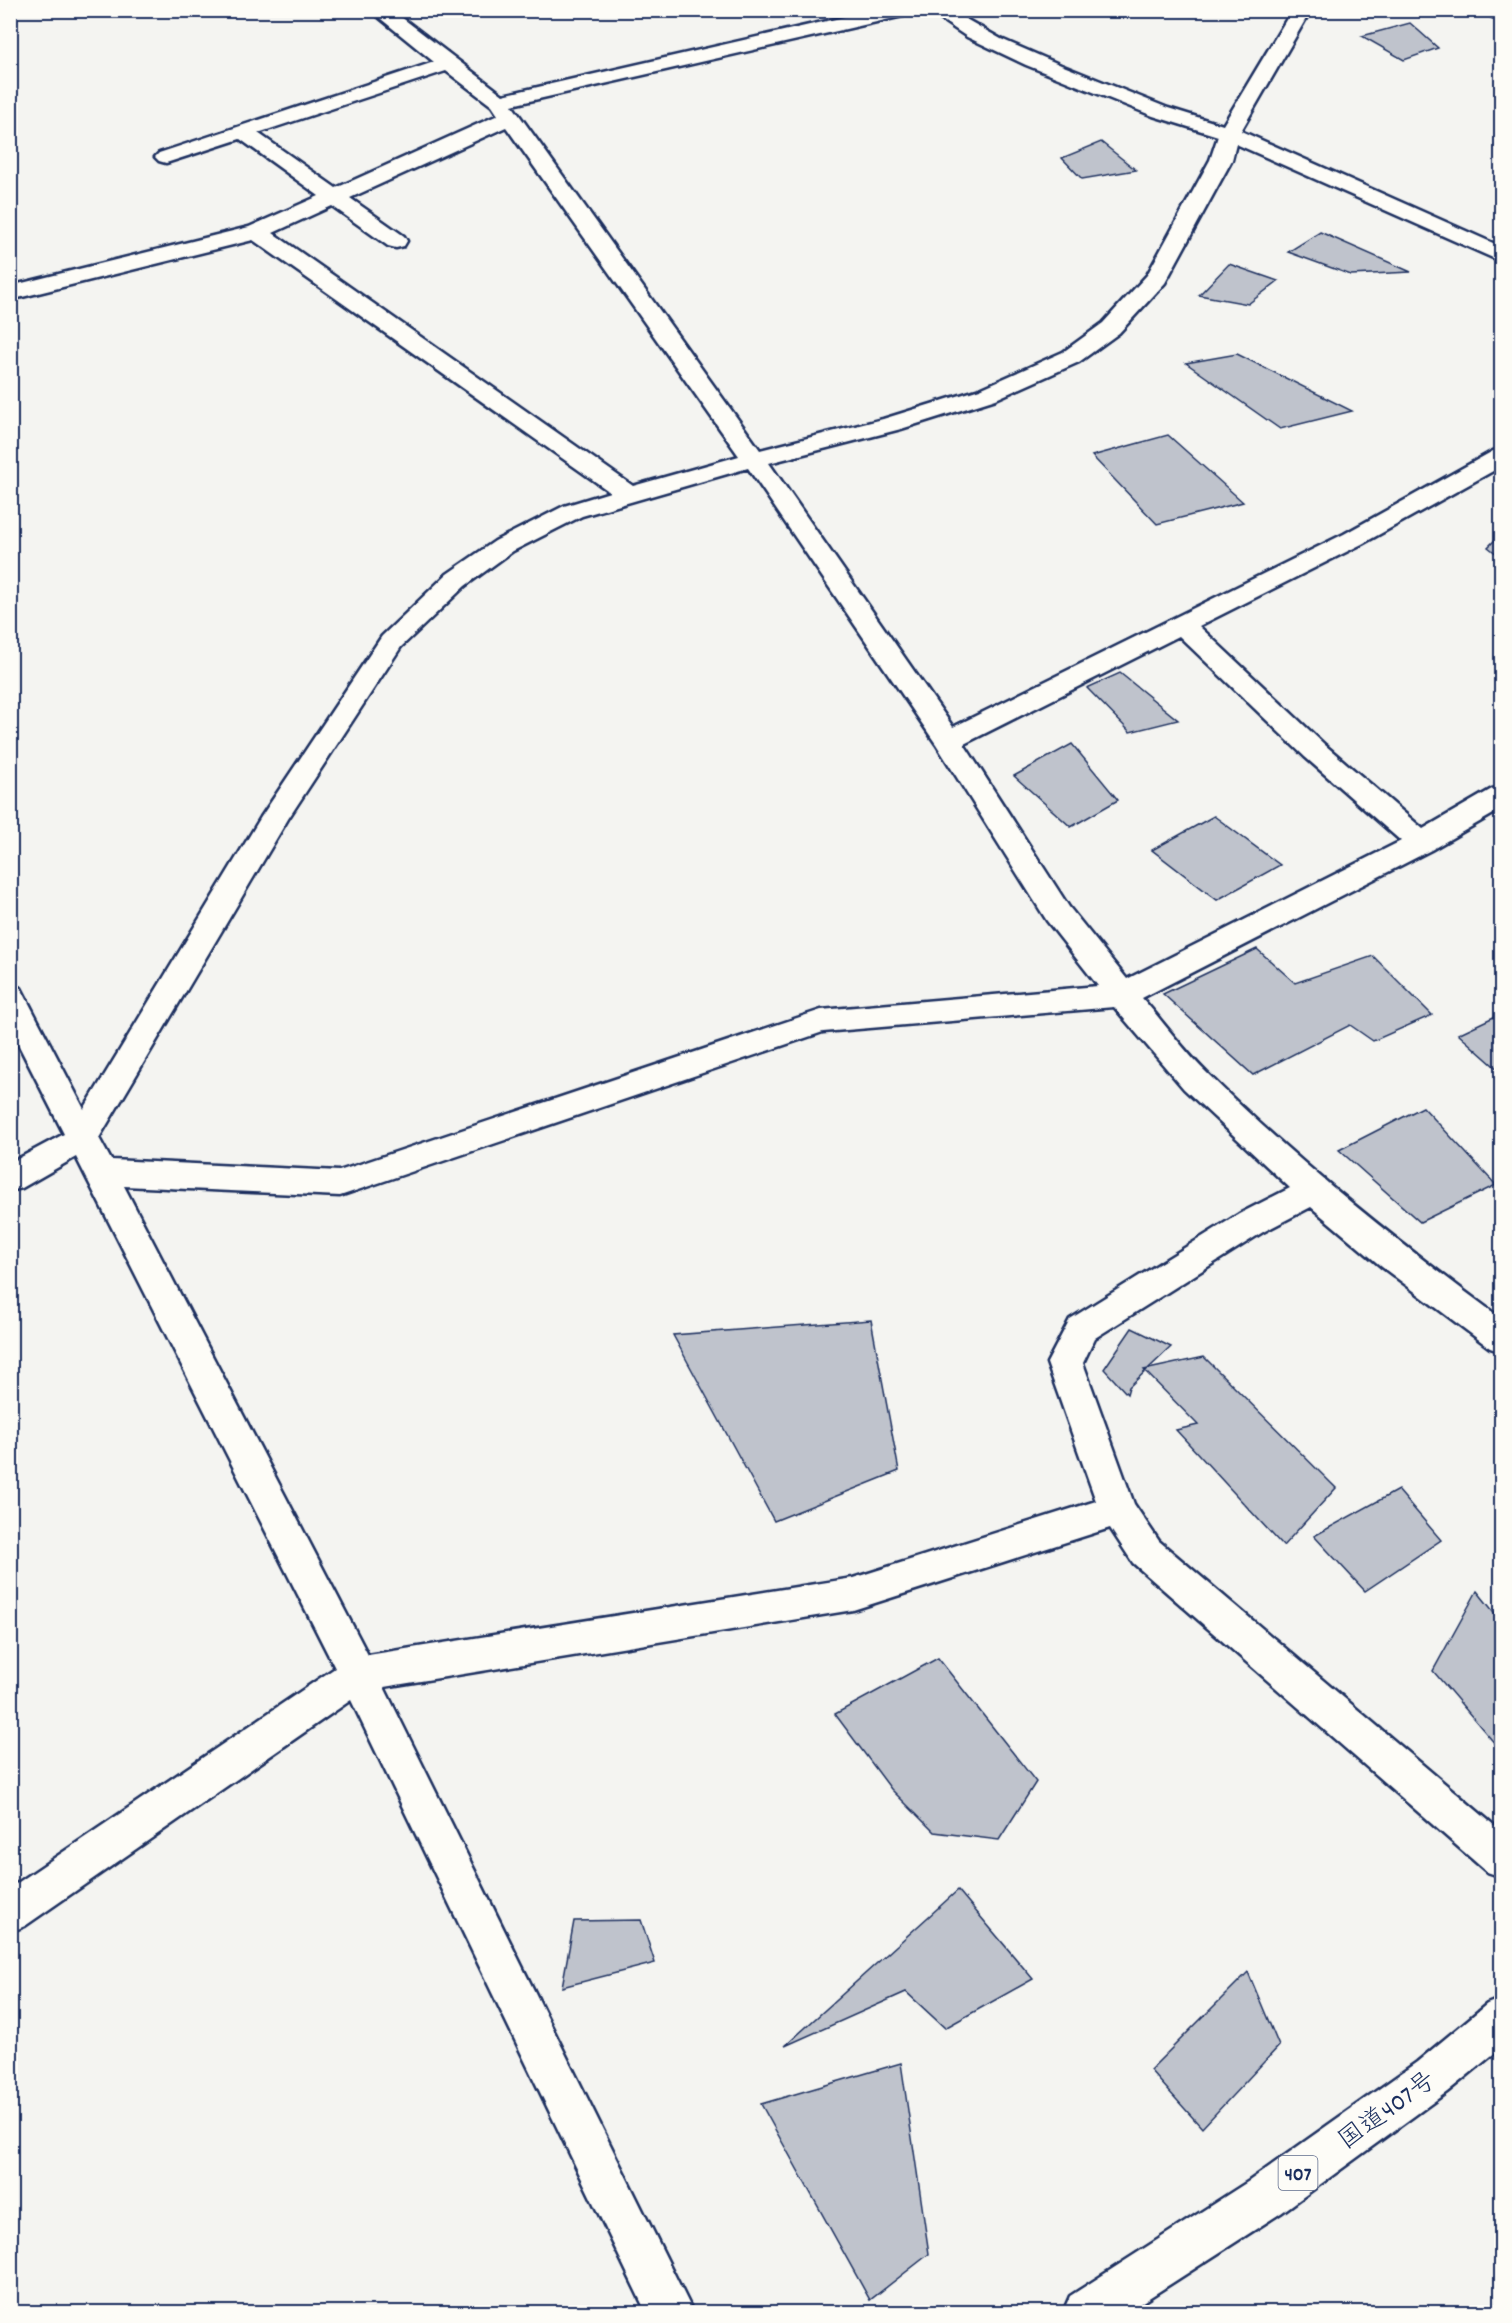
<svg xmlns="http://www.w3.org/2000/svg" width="1512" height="2323" font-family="Dekko,'Klee One',sans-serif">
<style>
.building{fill:#bfc3cc;stroke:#1b2f5e;stroke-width:1.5}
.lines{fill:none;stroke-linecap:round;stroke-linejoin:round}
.minor-casing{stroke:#1b2f5e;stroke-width:5}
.highway-casing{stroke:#1b2f5e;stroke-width:5}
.minor{fill:#fdfcf7;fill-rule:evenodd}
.highway{fill:#fdfcf7;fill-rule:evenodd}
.labels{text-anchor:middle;stroke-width:4.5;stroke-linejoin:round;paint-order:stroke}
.shield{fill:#fdfcf7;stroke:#5f6c8c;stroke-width:1.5}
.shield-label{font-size:20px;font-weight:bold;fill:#1b2f5e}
.near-street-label{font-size:26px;fill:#1b2f5e;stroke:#fdfcf7}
</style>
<rect width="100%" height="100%" fill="#f4f4f1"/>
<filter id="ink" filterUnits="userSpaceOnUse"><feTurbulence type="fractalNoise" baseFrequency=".0167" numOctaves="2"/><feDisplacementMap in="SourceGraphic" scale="12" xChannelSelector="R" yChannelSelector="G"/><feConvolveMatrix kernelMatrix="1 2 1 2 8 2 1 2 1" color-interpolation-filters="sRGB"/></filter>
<g filter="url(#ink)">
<path class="building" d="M1476,10h26v14z
M1410,23l28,25 -34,12 -42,-24z
M1101,142l35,28 -54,9 -20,-21z
M1320,232l91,40 -60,3 -63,-23z
M1229,264l49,17 -30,23 -49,-9z
M1237,354l115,57 -72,18 -94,-66z
M1168,435l75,67 -86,22 -65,-68z
M1502,533v25l-14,-11z
M1120,673l58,47 -48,12 -43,-44z
M1072,744l46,56 -47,27 -57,-51z
M1214,816l66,49 -63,35 -65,-50z
M1257,949l38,34 78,-27 59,59 -59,26 -23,-16 -97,50 -90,-81z
M1502,1013v60l-44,-39z
M1423,1107l73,78 -76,37 -81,-72z
M871,1320l28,151 -125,50 -101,-186z
M1132,1328l39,19 -42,40 -2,7 -23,-25z
M1204,1357l132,131 -53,58 -107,-116 22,-5 -54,-55z
M1398,1490l43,50 -76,51 -51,-55z
M1477,1591l25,31v130l-69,-81z
M938,1658l98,124 -37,58 -65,-8 -43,-43 -56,-75z
M958,1890l75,89 -88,49 -39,-36 -121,54z
M641,1920l14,43 -93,24 12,-66z
M1248,1972l31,74 -77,82 -52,-58z
M901,2063l28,191 -59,46 -109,-196z"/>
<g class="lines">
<defs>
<path id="minor" d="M370,10h22l111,85 372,-85h37l-2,4 -7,2 -391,89 248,345 123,-31 97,-30 83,-37 40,-29 44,-48 63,-115 8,-24 -65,-20 -127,-51 -59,-28 -40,-27h23l51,29 60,26 107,43 55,17 69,-115h19l-70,121 261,116v15l-266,-118 -4,16 -67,123 -46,50 -40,29 -83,37 -95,30 -132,34 184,264 391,-193 149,-83 9,-2v17l-140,78 -163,82 126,119 98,84 69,-40 10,-2v22l-71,41 -289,148c22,25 42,53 66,76 91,90 191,169 294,245v33l-12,-4 -108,-81 -71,-60 -48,25 -168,106 -12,25 51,141 25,37 343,291v45l-15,-5 -354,-309 -23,-35 -257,82 -469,77 309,625h-47l-295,-612 -326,226 -15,6v-44l325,-220 -259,-511 -54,31 -12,3v-28l54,-29 -54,-106v-43l11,3 63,121 177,-292 121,-181 65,-62 48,-33 69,-35 46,-14 -357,-252 -243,60v-14l239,-59 70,-31 -79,-57 -74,24 -7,-2 -4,-4 4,-4 275,-91zM446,71l46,35 6,9 -162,73 -78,-55zM506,127l233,329 -106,30 -360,-253 59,-27 56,40 8,2 8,-2 3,-5 -3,-5 -54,-38zM748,468l188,276 111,177 51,65 -277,24 -482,161 -228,-11 -12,-22 189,-319 113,-172 64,-61 48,-35 69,-35zM1179,636l126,121 96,84 -274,138 -58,-72 -105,-163zM1114,1007l70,82 106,99 -51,26 -169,105 -23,44 49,138 -243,77 -485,77 -244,-469 216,10 483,-164z"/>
<path id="highway" d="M1502,1998v49l-55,45 -166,121 -154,99h-64l7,-16 179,-115 168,-119 70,-58z"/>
</defs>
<use href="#minor" class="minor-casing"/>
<use href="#highway" class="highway-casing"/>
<use href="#minor" class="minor"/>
<use href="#highway" class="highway"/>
</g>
</g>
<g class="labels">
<rect class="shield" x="1278.5" y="2156" width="39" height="34" rx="4.5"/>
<g class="shield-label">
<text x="1298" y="2180">407</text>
</g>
<g class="near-street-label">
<text transform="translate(1386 2109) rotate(-36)" y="9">国道407号</text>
</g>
</g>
<rect width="1512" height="2323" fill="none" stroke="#fdfcf7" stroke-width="36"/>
<rect x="18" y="18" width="1476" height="2287" fill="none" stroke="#1b2f5e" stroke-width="2" filter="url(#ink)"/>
</svg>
